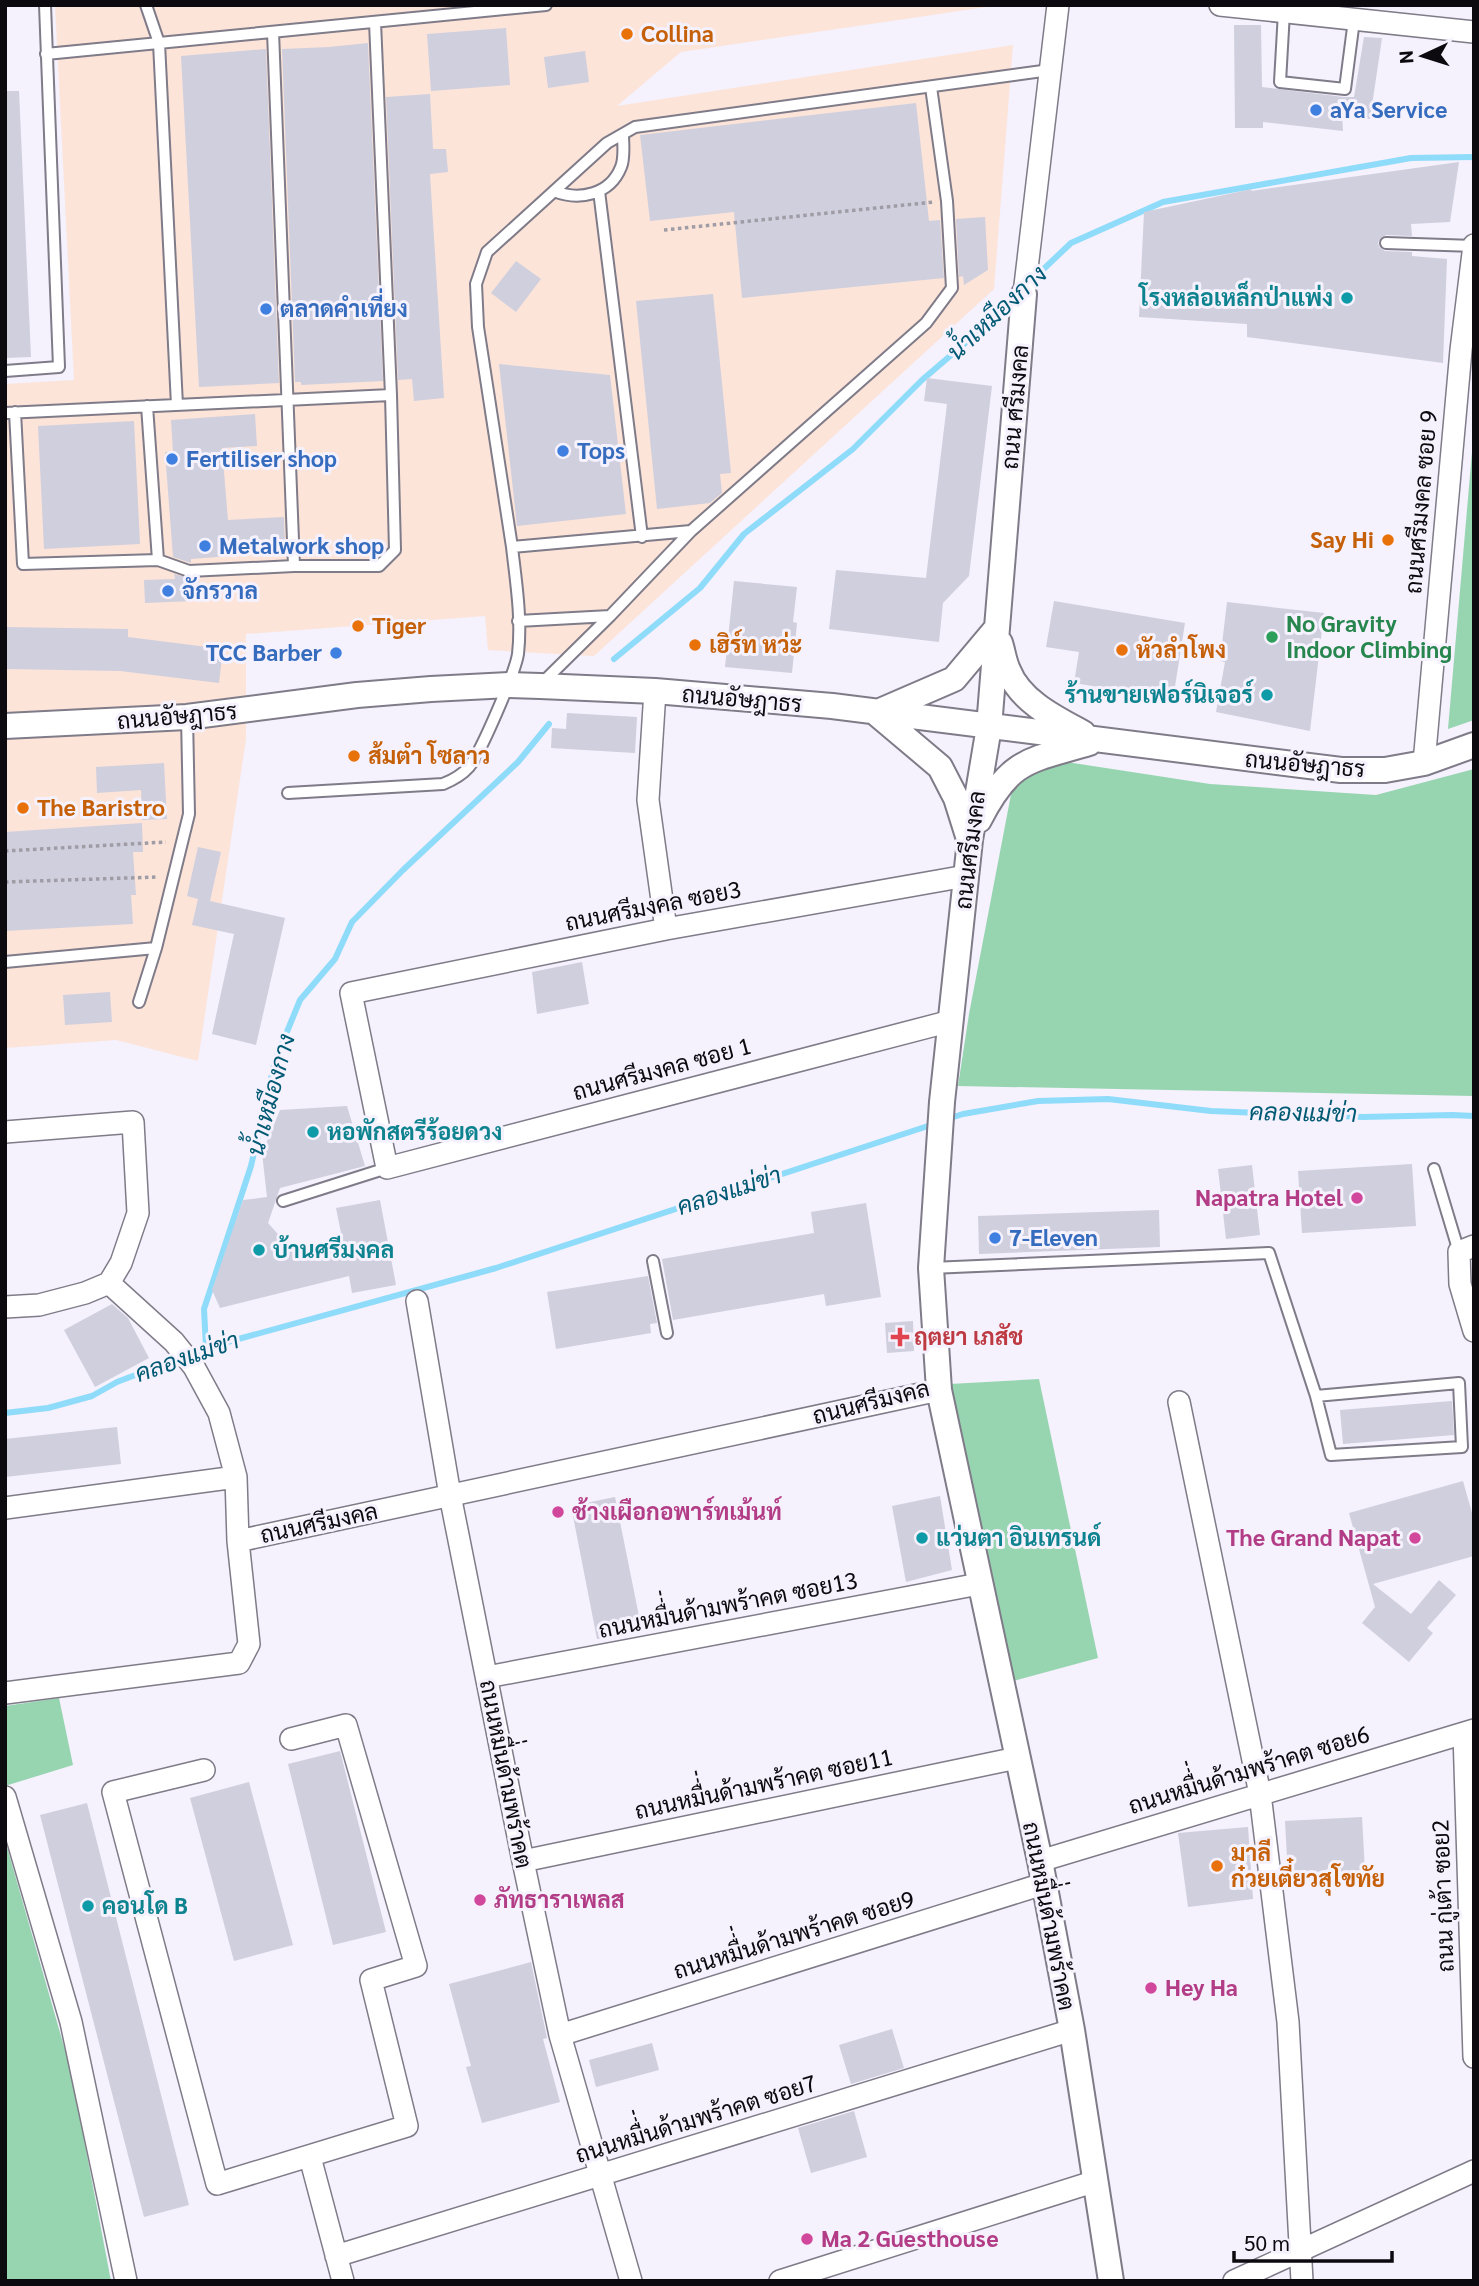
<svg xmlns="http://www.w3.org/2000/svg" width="1479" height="2286" font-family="Georgia,Sarabun,serif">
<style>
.commercial{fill:#fce4d9}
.green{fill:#97d5b1}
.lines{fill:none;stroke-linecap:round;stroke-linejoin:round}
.stream{stroke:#8fdbfa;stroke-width:6}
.building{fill:#d0cfde}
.service-casing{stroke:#7f7b88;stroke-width:14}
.minor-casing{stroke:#7f7b88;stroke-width:24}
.tertiary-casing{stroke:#7f7b88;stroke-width:28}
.path{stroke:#9f9ca5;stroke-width:3.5;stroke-dasharray:3.5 3.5;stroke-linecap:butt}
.service{stroke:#fff;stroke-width:10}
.minor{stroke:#fff;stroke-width:21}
.tertiary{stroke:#fff;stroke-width:24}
.food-dot{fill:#e8710a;stroke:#f5f1fd;stroke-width:2.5}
.shop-dot{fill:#3f7fe0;stroke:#f5f1fd;stroke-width:2.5}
.culture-dot{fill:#0f9aa8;stroke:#f5f1fd;stroke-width:2.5}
.leisure-dot{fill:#2e9e5b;stroke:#f5f1fd;stroke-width:2.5}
.hotel-dot{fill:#d1479c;stroke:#f5f1fd;stroke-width:2.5}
.health-dot{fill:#e0444e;stroke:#f5f1fd;stroke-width:2.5}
.labels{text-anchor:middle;stroke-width:6;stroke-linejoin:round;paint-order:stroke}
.food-label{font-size:23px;font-weight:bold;fill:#c56008;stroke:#f5f1fd;text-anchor:start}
.shop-label{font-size:23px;font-weight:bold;fill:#366cbe;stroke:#f5f1fd;text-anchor:start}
.culture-label{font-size:23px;font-weight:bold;fill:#0d838f;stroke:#f5f1fd;text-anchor:start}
.street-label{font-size:23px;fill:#0c0a0f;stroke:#f5f1fd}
.leisure-label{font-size:23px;font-weight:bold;fill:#27864d;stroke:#f5f1fd;text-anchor:start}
.hotel-label{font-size:23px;font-weight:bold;fill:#b23c85;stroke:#f5f1fd;text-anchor:start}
.health-label{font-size:23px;font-weight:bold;fill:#be3a42;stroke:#f5f1fd;text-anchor:start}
.water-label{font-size:24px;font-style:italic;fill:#005a73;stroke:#f5f1fd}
</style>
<rect width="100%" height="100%" fill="#f5f1fd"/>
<path class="commercial" d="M55,5h945l-319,47 -64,54 396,-61 -19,244 -400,367 -106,-6 -3,-34 -239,18v105l-48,322 -82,-21 -111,8v-664l69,-4z"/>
<path class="green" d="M1474,429v291l-26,9z
M1047,759l163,25 166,11 98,-26v327l-516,-10 11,-72 44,-230z
M1039,1379l59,279 -92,25 -56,-299z
M59,1698l14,67 -68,21v-80z
M5,1840l66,231 40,210h-106z"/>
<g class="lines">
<path class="stream" d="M1032,280l39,-37 92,-41 248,-44 63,-1
M614,659l86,-71 44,-54 109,-85 69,-69 69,-59 26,-26
M947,1119l16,-5 75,-13 70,-2 103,12 152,6 89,-2 22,1
M206,1348l-2,-39 47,-143 24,-105 25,-61 35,-41 17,-37 51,-52 115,-108 31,-38
M5,1413l43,-5 44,-12 25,-14 89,-34 290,-80 438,-144"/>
</g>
<path class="building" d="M1234,25h27l1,62 82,10h10l10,-60 18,1 -12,81 -28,-4 1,16 -80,-9v6h-28z
M506,28l4,57 -79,6 -4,-57z
M368,43l15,338 -82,4v-3h-6l-13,-333 47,-2z
M266,49l13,334 -80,4 -18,-331z
M585,51l4,31 -41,6 -4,-31z
M5,91h14l12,266 -26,1z
M430,94l3,55h13l2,23 -18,2 14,224 -30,3 -2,-22 -14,1 -12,-283z
M916,103l13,118 11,-1 4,58 -202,20 -8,-86 -84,9 -10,-86z
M1459,162l-9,60 -39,2 1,12 -26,-1 -8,7 1,5 6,4 27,1v4l35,3 -4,104 -196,-26v-13l-108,-7 5,-105 108,-23 -1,2z
M985,217l3,53 -24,15 -1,-9 -4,1 -3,-58z
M516,261l25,18 -25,33 -25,-19z
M713,294l18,179 -11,1 2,19 -12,10 -53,6 -21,-208z
M499,364l111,11 16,139 -109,12z
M927,378l65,8 -23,190 -26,27 -4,39 -110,-13 7,-59 90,8 21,-174 -23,-3z
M255,414l2,32 -35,2 6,72 56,-3 1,29 -55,2 1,8 -40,3v4l-18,-6 -8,-105h8l-2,-32z
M134,421l6,123 -96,5 -6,-123z
M174,574l18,5 1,22 -48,2 -1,-23 31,-1z
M734,581l63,6 -4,35 4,1 -5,50 -67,-6z
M1054,601l131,22 -12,76 -99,-16 5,-31 -33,-5z
M1227,602l97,11 -14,118 -94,-19 9,-50 -5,-1z
M5,627l123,2v8l95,12 -4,34 -99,-12 -115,-2z
M567,713l70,4 -2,36 -84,-5 1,-20 14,1z
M164,763l3,56 -25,1 -1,-30 -44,3 -1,-26z
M142,823l1,29h-10l3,43h-5l2,29 -128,7v-99z
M198,847l23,5 -11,49 75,17 -29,127 -44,-11 22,-100 -42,-9 6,-26 -11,-3z
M582,962l7,42 -52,10 -5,-42z
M110,992l2,30 -47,3 -2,-30z
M347,1106l18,60 -85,22 -12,35 27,30 48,-10 -7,-35 44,-8 16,85 -44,8 -3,-17 -129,32 -8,-18 31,-90 24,-3 -5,-44 18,-43z
M1412,1164l4,62 -114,7 -4,-62z
M1252,1165l8,70 -34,4 -8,-70z
M866,1203l15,94 -55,9 -2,-12 -151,26 -11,-61 152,-26 -3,-21z
M1159,1210l1,37 -181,7 -1,-38z
M648,1276l9,47 -7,1 1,9 -95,16 -9,-57z
M112,1304l16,14 21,40 -54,29 -31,-57z
M913,1321l1,30 -27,2 -2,-30z
M1452,1401l2,34 -111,9 -3,-34z
M117,1427l4,37 -116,13v-38z
M1463,1481l11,39v36l-101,28 38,30 28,-34 17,15 -29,33 6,5 -24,29 -47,-39 13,-16 -26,-94z
M940,1496l12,74 -46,12 -14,-76z
M615,1497l27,134 -45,8 -26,-133z
M340,1751l46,181 -53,13 -45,-181z
M249,1782l44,163 -59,16 -44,-163z
M87,1803l102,402 -45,12 -104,-402z
M1362,1817l3,55 -77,4 -3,-55z
M1248,1827l5,72 -65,8 -10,-74z
M531,1962l16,76 -4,1 17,63 -78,21 -16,-56 5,-1 -22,-82z
M892,2029l12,39 -53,16 -12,-39z
M652,2043l7,27 -63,17 -7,-27z
M854,2111l13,46 -56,16 -13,-45z"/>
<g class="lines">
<defs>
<path id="service" d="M146,5l13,38 18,362
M1284,12l-4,70 65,7 9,-69
M273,32l21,534
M46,54l500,-49
M554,191c25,10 56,4 67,-24 4,-9 2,-23 2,-33
M599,191l43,346
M1386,243l88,3
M5,371l54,-4 -14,-362
M147,406l11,154
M15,412l8,152 135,-4 31,11 105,-5h85l16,-16 -4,-155 -16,-373
M5,413l386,-18
M691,531l-179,16 -34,-220 -2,-43 11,-32 120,-109 28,-16 415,-57
M518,621l92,-5
M541,684l69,-68 81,-85 235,-208 26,-35 -5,-87 -16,-114
M288,793l155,-9c10,-4 19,-9 26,-17 12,-15 46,-94 49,-113 4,-35 -2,-72 -6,-107
M5,962l151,-14 33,-134 -2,-97
M139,1002l17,-54
M1434,1169l25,83
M283,1201l104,-33
M653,1261l14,72
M931,1268l338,-15 47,143 15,59 131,-8 -3,-64 -143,13"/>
<path id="minor" d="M1220,5l254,27
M1024,294l34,-289
M655,691l-7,109 18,129
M1424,763l37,-413 13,-105
M951,1021l-564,147 -36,-175 315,-64 300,-53
M5,1132l128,-10 5,91 -17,50 -12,20 -24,10 -46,12 -34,2
M1474,1246l-15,6 1,32 14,47
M417,1301l33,194 73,366 37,174 71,246
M1179,1402l81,392 28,228 14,259
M5,1508l231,-31
M238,1541l701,-151
M487,1677l492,-93
M5,1693l234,-30 10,-19 -11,-103 -2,-64 -17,-64 -25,-46 -20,-25 -65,-59
M1464,1733l10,324
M204,1770l-91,22 104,392 190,-58 -36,-146 45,-14 -70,-241 -55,14
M5,1797l66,225 55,259
M523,1861l494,-103
M1040,1861l434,-131
M560,2035l483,-151
M310,2157l33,124
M336,2256l736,-226
M780,2281l316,-100
M1234,2281l240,-110"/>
<path id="tertiary" d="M1024,294l-35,433 -19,113 -28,262 -11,166 8,122 101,471 32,169 39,251
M1000,643c3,9 4,19 8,27 12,31 47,48 75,63
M880,711l74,-32 42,-50
M876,713l64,54 16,31 12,38
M5,726l182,-9 170,-22 74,-6 78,-4 31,1 115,5 177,15 509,64h44l39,-7 50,-18
M979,820c31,-61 49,-59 110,-77"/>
</defs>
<use href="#service" class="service-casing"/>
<use href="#minor" class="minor-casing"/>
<use href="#tertiary" class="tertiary-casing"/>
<path class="path" d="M664,230l270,-28
M5,851l161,-9
M5,882l153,-5"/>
<use href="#service" class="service"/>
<use href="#minor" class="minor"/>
<use href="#tertiary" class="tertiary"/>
</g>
<g class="food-dot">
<circle cx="627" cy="34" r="7"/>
<circle cx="1388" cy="540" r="7"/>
<circle cx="358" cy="626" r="7"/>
<circle cx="695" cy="645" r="7"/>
<circle cx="1122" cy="650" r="7"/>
<circle cx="354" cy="756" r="7"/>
<circle cx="23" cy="808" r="7"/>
<circle cx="1217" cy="1866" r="7"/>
</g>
<g class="shop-dot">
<circle cx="1316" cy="110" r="7"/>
<circle cx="266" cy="309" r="7"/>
<circle cx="563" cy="451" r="7"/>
<circle cx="172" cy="459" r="7"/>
<circle cx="205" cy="546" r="7"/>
<circle cx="168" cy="591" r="7"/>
<circle cx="336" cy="653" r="7"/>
<circle cx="995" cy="1238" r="7"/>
</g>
<g class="culture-dot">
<circle cx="1347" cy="298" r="7"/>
<circle cx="1267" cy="695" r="7"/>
<circle cx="313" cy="1132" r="7"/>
<circle cx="259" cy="1250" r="7"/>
<circle cx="922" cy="1538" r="7"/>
<circle cx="88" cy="1906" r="7"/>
</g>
<circle class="leisure-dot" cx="1272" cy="637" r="7"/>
<g class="hotel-dot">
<circle cx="1357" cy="1198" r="7"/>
<circle cx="558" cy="1512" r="7"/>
<circle cx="1415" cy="1538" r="7"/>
<circle cx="480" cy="1900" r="7"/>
<circle cx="1151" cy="1988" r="7"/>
<circle cx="807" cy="2239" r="7"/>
</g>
<path class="health-dot" d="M896.5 1326.5h7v7h7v7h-7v7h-7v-7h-7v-7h7z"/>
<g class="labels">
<g class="food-label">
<text x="641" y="42">Collina</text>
<text x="1374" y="548" text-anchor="end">Say Hi</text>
<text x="372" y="634">Tiger</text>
<text x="709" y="653">เฮิร์ท หว่ะ</text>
<text x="1136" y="658">หัวลำโพง</text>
<text x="368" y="764">ส้มตำ โซลาว</text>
<text x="37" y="816">The Baristro</text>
<text x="1231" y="1861">มาลี<tspan x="1231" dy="26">ก๋วยเตี๋ยวสุโขทัย</tspan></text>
</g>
<g class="shop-label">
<text x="1330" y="118">aYa Service</text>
<text x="280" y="317">ตลาดคำเที่ยง</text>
<text x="577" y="459">Tops</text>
<text x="186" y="467">Fertiliser shop</text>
<text x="219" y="554">Metalwork shop</text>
<text x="182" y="599">จักรวาล</text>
<text x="322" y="661" text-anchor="end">TCC Barber</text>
<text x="1009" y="1246">7-Eleven</text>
</g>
<g class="culture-label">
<text x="1333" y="306" text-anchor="end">โรงหล่อเหล็กป่าแพ่ง</text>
<text x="1253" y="703" text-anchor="end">ร้านขายเฟอร์นิเจอร์</text>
<text x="327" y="1140">หอพักสตรีร้อยดวง</text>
<text x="273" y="1258">บ้านศรีมงคล</text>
<text x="936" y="1546">แว่นตา อินเทรนด์</text>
<text x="102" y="1914">คอนโด B</text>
</g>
<g class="street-label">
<text transform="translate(1015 407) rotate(-85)" y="8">ถนน ศรีมงคล</text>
<text transform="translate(1421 502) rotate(-85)" y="8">ถนนศรีมงคล ซอย 9</text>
<text transform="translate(742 699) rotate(5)" y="8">ถนนอัษฎาธร</text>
<text transform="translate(177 716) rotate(-5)" y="8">ถนนอัษฎาธร</text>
<text transform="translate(1305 764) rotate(5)" y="8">ถนนอัษฎาธร</text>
<text transform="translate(970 850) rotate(-83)" y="8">ถนนศรีมงคล</text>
<text transform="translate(653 906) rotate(-11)" y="8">ถนนศรีมงคล ซอย3</text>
<text transform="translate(662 1069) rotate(-15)" y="8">ถนนศรีมงคล ซอย 1</text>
<text transform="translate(871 1402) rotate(-14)" y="8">ถนนศรีมงคล</text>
<text transform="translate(319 1523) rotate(-12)" y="8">ถนนศรีมงคล</text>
<text transform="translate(728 1605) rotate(-11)" y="8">ถนนหมื่่นด้ามพร้าคต ซอย13</text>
<text transform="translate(1249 1770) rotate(-17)" y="8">ถนนหมื่่นด้ามพร้าคต ซอย6</text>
<text transform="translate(506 1774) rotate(79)" y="8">ถนนหมื่่นด้ามพร้าคต</text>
<text transform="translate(764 1784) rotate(-12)" y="8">ถนนหมื่่นด้ามพร้าคต ซอย11</text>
<text transform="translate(1443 1896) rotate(-92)" y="8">ถนน กู่เต้า ซอย2</text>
<text transform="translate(1049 1916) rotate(79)" y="8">ถนนหมื่่นด้ามพร้าคต</text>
<text transform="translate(794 1935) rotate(-17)" y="8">ถนนหมื่่นด้ามพร้าคต ซอย9</text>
<text transform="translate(696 2119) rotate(-17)" y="8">ถนนหมื่่นด้ามพร้าคต ซอย7</text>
</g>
<g class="leisure-label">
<text x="1286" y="632">No Gravity<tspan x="1286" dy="26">Indoor Climbing</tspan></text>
</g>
<g class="hotel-label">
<text x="1343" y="1206" text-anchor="end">Napatra Hotel</text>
<text x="572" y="1520">ช้างเผือกอพาร์ทเม้นท์</text>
<text x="1401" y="1546" text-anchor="end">The Grand Napat</text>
<text x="494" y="1908">ภัทธาราเพลส</text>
<text x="1165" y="1996">Hey Ha</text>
<text x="821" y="2247">Ma 2 Guesthouse</text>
</g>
<g class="health-label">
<text x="914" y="1345">ฤตยา เภสัช</text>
</g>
<g class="water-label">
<text transform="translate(997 313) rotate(-43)" y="8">น้ำเหมืองกาง</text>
<text transform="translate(271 1095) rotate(-75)" y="8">น้ำเหมืองกาง</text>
<text transform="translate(1303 1113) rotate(1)" y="8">คลองแม่ข่า</text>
<text transform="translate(729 1191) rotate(-18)" y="8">คลองแม่ข่า</text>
<text transform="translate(187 1357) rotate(-19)" y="8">คลองแม่ข่า</text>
</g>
</g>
<rect width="1479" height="2286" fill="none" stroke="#0c0a0f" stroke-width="14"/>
<g transform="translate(1423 56) rotate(266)" stroke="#f5f1fd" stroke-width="5" paint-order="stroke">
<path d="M0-5L12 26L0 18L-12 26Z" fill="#0c0a0f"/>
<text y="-10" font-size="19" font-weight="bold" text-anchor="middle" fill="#0c0a0f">N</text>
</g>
<path d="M1234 2251v10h158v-10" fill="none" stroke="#0c0a0f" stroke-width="3.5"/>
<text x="1244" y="2251" font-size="21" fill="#0c0a0f" stroke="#f5f1fd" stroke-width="5" paint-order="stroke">50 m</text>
</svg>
